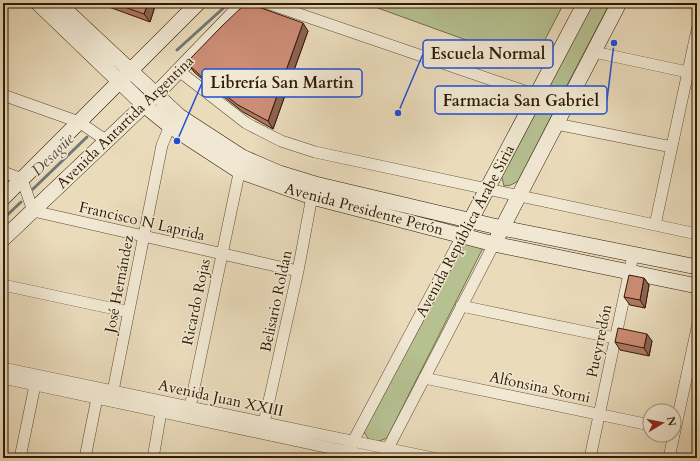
<svg xmlns="http://www.w3.org/2000/svg" width="700" height="461" font-family="Cardo,serif">
<style>
.green{fill:#b6c091;stroke:#726e4a}
.lines{fill:none;stroke-linecap:round;stroke-linejoin:round}
.stream{stroke:#717972;stroke-width:3}
.street-casing{stroke:#5e4b32;stroke-width:12}
.secondary-casing{stroke:#2f1b04;stroke-width:16}
.street{stroke:#f1e8d3;stroke-width:11}
.secondary{stroke:#f1e8d3;stroke-width:15}
.wall{fill:#af7865;stroke:#2f1b04}
.shaded-wall{fill:#8f6252;stroke:#2f1b04}
.building{fill:#cc8c75;stroke:#2f1b04}
.labels{text-anchor:middle;stroke-width:3;stroke-linejoin:round;paint-order:stroke}
.street-label{font-size:15px;fill:#2f1b04;stroke:#f1e8d3}
.water-label{font-size:16px;font-style:italic;fill:#504a3b;stroke:#f1e8d3}
.leader{fill:none;stroke:#1d4ed8;stroke-width:1.5}
.callout-dot{fill:#1d4ed8;stroke:#f1e8d3;stroke-width:1.5}
.callout{fill:#f1e8d3;stroke:#1d4ed8;stroke-width:1.5}
.callout-label{font-size:16px;text-anchor:middle;font-weight:bold;fill:#2f1b04}
</style>
<rect width="100%" height="100%" fill="#eadbbb"/>
<filter id="stains"><feTurbulence type="fractalNoise" baseFrequency=".005" numOctaves="4"/><feColorMatrix values="0 0 0 0 .2 0 0 0 0 .09 0 0 0 0 .02 0 0 0 .5 -.17"/></filter>
<radialGradient id="worn" r=".72"><stop offset=".6" stop-color="#630" stop-opacity="0"/><stop offset="1" stop-color="#630" stop-opacity=".3"/></radialGradient>
<path class="green" d="M364,3h200l-29,56 -8,3z
M589,3h21l-46,88 -12,3 -6,-9z
M542,101l6,1 5,11 -35,68 -7,4 -7,1 -3,-12z
M465,242l18,6 -96,190 -10,4 -8,-2 -5,-8z"/>
<g class="lines">
<path class="stream" d="M177,50l52,-47
M33,189l54,-52
M3,219l18,-17"/>
<defs>
<path id="street" d="M267,3l269,92 33,5
M594,52l103,22
M179,71l67,52 35,18 34,11 382,82
M3,95l76,27 28,19
M556,124l116,23
M3,172l19,7 11,32 265,60
M655,225l42,-195
M3,285l126,27
M461,306l154,32
M3,368l430,90
M3,378l374,80
M424,378l226,47
M113,391l49,-246 8,-19 5,-5
M190,407l51,-243
M264,423l34,-152 15,-80
M350,447l112,-211
M385,454l109,-210
M20,458l15,-73
M85,458l12,-60
M153,458l8,-46
M590,458l43,-203
M669,458l28,-130"/>
<path id="secondary" d="M38,3l106,102 26,21 69,45 73,26 182,47 203,42
M58,3l121,113 63,41 37,16 36,11 187,44 195,39
M3,198l195,-195
M466,229l119,-226
M498,236l121,-233
M3,239l159,-151 82,-85"/>
</defs>
<use href="#street" class="street-casing"/>
<use href="#secondary" class="secondary-casing"/>
<use href="#street" class="street"/>
<use href="#secondary" class="secondary"/>
</g>
<path class="wall" d="M98,3h58l-6,19z
M308,31l-35,98 -30,-17 -34,-27 -15,-13 -6,-8z
M644,278l5,7 -4,23 -15,-3 -6,-8z
M652,341l-3,15 -29,-6 -5,-8z"/>
<path class="shaded-wall" d="M148,3h8l-6,19 -6,-8z
M303,23l5,8 -35,98 -5,-8z
M644,278l5,7 -4,23 -5,-8z
M647,334l5,7 -3,15 -5,-8z"/>
<path class="building" d="M113,3h35l-4,11z
M250,4l53,19 -35,98 -30,-16 -35,-27 -15,-14v-3l33,-34 23,-22z
M629,275l15,3 -4,22 -16,-3z
M618,328l29,6 -3,14 -29,-6z
M621,454l18,4h-19z"/>
<g class="labels">
<g class="street-label">
<text transform="translate(125 122) rotate(-44)" y="5">Avenida Antartida Argentina</text>
<text transform="translate(364 209) rotate(15)" y="5">Avenida Presidente Perón</text>
<text transform="translate(142 221) rotate(13)" y="5">Francisco N Laprida</text>
<text transform="translate(465 231) rotate(-62)" y="5">Avenida República Árabe Siria</text>
<text transform="translate(119 284) rotate(-79)" y="5">José Hernández</text>
<text transform="translate(276 301) rotate(-78)" y="5">Belisario Roldan</text>
<text transform="translate(196 302) rotate(-78)" y="5">Ricardo Rojas</text>
<text transform="translate(599 341) rotate(-78)" y="5">Pueyrredón</text>
<text transform="translate(540 387) rotate(12)" y="5">Alfonsina Storni</text>
<text transform="translate(221 398) rotate(12)" y="5">Avenida Juan XXIII</text>
</g>
<g class="water-label">
<text transform="translate(52 154) rotate(-45)" y="6">Desagüe</text>
</g>
</g>
<path class="leader" d="M398 113L423 54M177 141L202 83M614 43L607 100"/>
<g class="callout-dot">
<circle cx="398" cy="113" r="4"/>
<circle cx="177" cy="141" r="4"/>
<circle cx="614" cy="43" r="4"/>
</g>
<g class="callout">
<rect x="423" y="40" width="130" height="28" rx="4"/>
<rect x="202" y="69" width="160" height="28" rx="4"/>
<rect x="435" y="86" width="172" height="28" rx="4"/>
</g>
<g class="callout-label">
<text x="488" y="59">Escuela Normal</text>
<text x="282" y="88">Librería San Martin</text>
<text x="521" y="106">Farmacia San Gabriel</text>
</g>
<rect width="700" height="461" fill="none" stroke="#eadbbb" stroke-width="16"/>
<rect x="4" y="4" width="692" height="453" fill="none" stroke="#2f1b04" stroke-width="2"/>
<rect x="8" y="8" width="684" height="445" fill="none" stroke="#2f1b04"/>
<g transform="translate(662 423) rotate(80)"><circle r="19" fill="#f1e8d3" stroke="#a39680"/>
<path d="M0-3L7 15L0 10L-7 15Z" fill="#8f2418"/>
<text y="-6" font-size="11" font-weight="bold" text-anchor="middle" fill="#2f1b04">N</text>
</g>
<rect width="100%" height="100%" filter="url(#stains)"/>
<rect width="100%" height="100%" fill="url(#worn)"/>
</svg>
